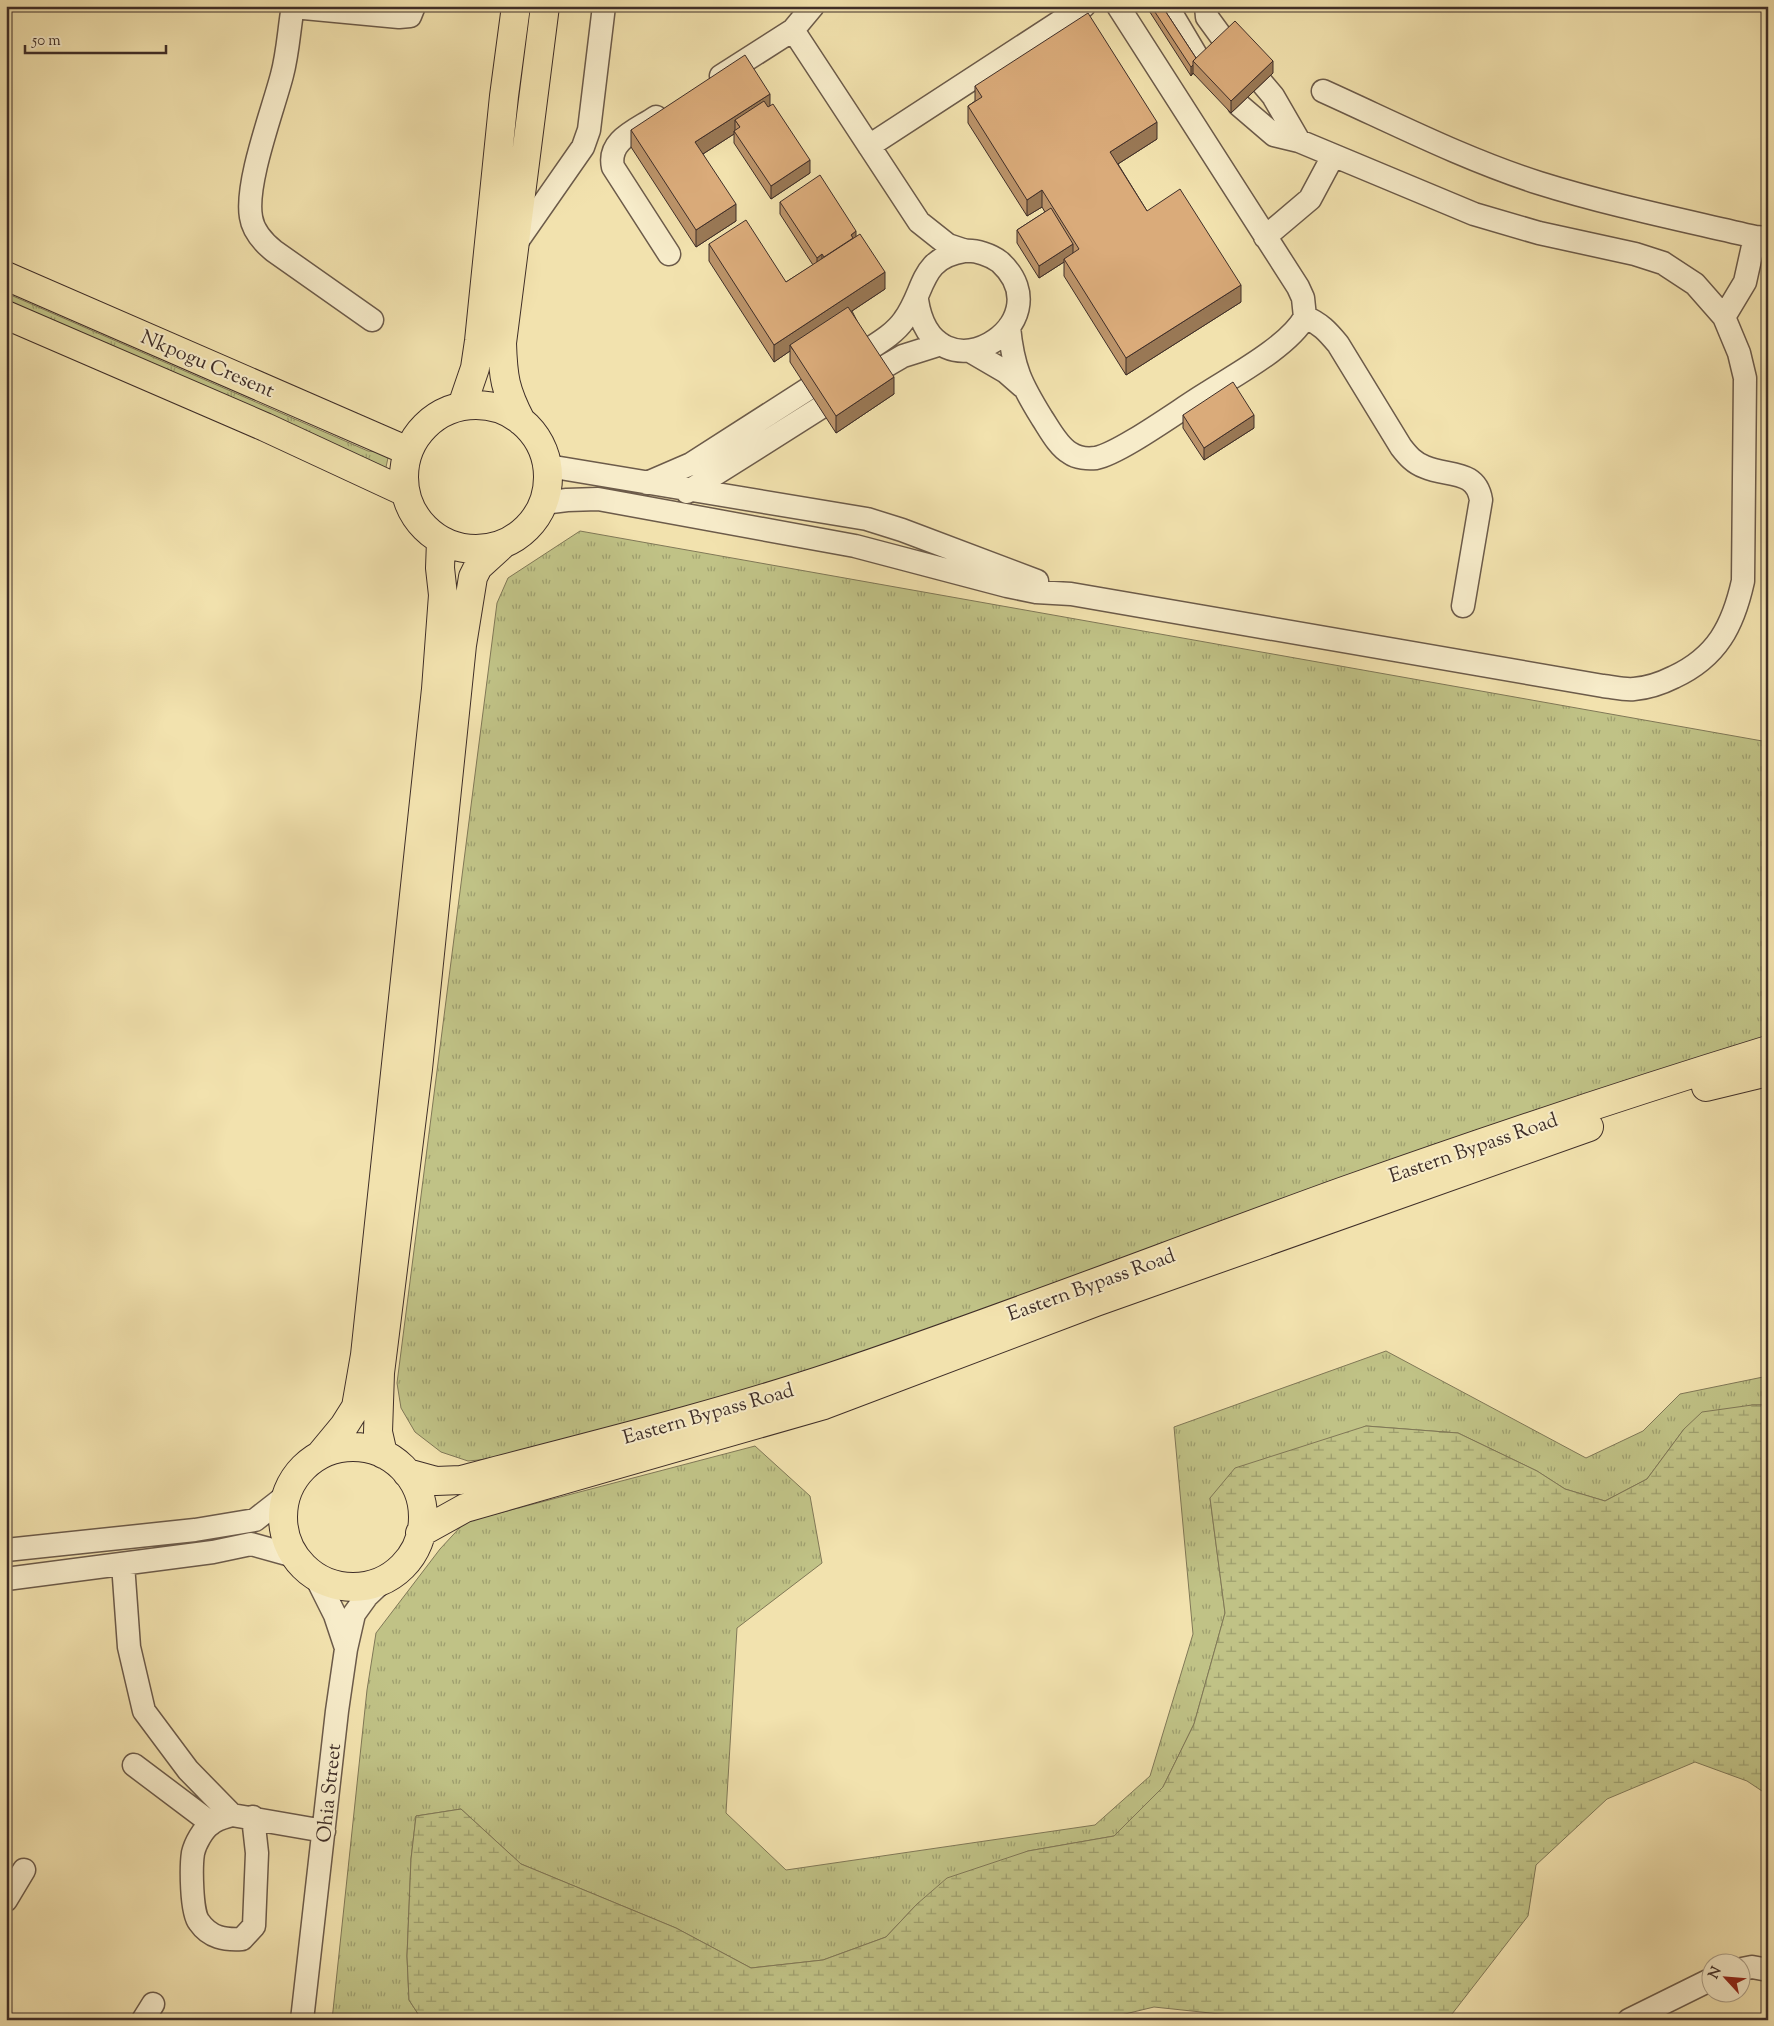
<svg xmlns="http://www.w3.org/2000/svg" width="1774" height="2026" font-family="'Sorts Mill Goudy',serif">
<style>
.grass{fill:url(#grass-tufts);stroke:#807857}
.wetland{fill:url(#wetland-marsh);stroke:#807857}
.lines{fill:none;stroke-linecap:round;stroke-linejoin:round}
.minor-casing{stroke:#6c5b4a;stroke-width:25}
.major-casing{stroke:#3f2e28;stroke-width:30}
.minor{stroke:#f7ecca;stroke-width:22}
.major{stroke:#f2e2ae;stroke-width:28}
.wall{fill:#bb9369;stroke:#3f2e28}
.shaded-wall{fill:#997855;stroke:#3f2e28}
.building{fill:#daab7a;stroke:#3f2e28}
.labels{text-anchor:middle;stroke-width:4;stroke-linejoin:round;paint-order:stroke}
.street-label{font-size:20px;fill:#3f2e28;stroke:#f7ecca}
</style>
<defs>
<pattern id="grass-tufts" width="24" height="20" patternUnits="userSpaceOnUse" patternTransform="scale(1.25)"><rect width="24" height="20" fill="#c0c286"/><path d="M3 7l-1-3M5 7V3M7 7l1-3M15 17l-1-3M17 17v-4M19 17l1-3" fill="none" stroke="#9d9e6e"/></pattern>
<pattern id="wetland-marsh" width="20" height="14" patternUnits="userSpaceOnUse" patternTransform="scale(1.25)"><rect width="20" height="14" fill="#c0c286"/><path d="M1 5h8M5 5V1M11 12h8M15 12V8" fill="none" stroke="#9d9e6e"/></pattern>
</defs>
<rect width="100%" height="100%" fill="#f2e2ae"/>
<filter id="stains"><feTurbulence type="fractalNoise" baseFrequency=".004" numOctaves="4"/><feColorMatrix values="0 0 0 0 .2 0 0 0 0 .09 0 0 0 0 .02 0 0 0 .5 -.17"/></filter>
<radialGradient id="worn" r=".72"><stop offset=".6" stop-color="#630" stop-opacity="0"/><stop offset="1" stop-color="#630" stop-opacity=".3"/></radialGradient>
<path class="grass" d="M6,293l362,158 21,2 -4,19 -20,-12 -359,-160z
M580,531l1188,211v302l-832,296 -393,114 -75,7 -27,-9 -26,-20 -14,-24 -4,-25 100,-780 11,-25z
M1386,1351l200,107 57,-27 37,-37 88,-18v29h-16l-68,24 -37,50 -42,22 -40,-12 -28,-18 -79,-38 -92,-7 -156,72 15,115 -31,111 -31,63 -49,49 -86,15 -111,53 -31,33 -63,23 -72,8 -75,-40 -155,-64 -60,-55 -45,7 -5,43 -4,97 2,44 13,20h-90l35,-330 9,-57 64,-84 25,-27 290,-76 55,50 12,67 -85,65 -11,185 60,57 309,-45 55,-49 43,-142 -19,-207z"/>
<path class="wetland" d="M1752,1405h16v390l-21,-14 -52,-19 -88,37 -71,66 -8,51 -76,98 -19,6h-157l-122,-13 -54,13h-678l-13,-20 -2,-44 4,-97 5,-43 45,-7 60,55 155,64 75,40 72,-8 63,-23 31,-33 30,-26 81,-27 86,-15 49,-49 31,-63 31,-111 -15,-115 25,-30 131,-42 92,7 79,38 28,18 40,12 42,-22 37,-50 18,-17z"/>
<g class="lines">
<defs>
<path id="minor" d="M293,6c-4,23 -5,47 -11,69 -9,35 -37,108 -31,142 2,14 12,25 23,34l98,69
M1167,6l35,59
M1206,6l1,11 19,26
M293,7l106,10 11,-1 4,-10
M793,30l126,192 29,23 18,6
M721,76l72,-46 20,-24
M1323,91c71,32 141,68 216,92 70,22 144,37 216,54l13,1
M1239,105l35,30 25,6 -26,-45 -11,-13
M656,117c-19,13 -49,23 -43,50l56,87
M869,146l215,-140
M1265,237l45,-38 23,-43
M514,246l69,-99 6,-17 15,-124
M1305,317c15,6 23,15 33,27l63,103c7,9 13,16 24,20 23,10 51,2 56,33l-18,106
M1724,317l21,-35 10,-45
M1009,327c4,41 12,57 33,91 8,12 16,28 28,35 7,5 18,6 26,5 25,-5 86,-50 111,-65 28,-18 82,-47 98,-76l-2,-19 -5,-11 -180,-281
M866,351c14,-9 29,-18 38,-31 22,-30 15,-62 61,-69 11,-1 26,4 35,11 67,62 -67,143 -83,38
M970,351l36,21 16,14
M879,370l24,-14 38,-12
M548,466l319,53 35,11 135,51
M647,483l44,-19 117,-75
M687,492l133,-84
M543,503l24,-3 31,-1 257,47 152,40 29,6 35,2 532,92c10,1 21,4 31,3 13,-1 28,-6 40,-12 43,-20 59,-51 69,-96l2,-203 -6,-25 -15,-36 -29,-33 -32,-21 -28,-9 -96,-21 -65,-19 -175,-73
M6,1550l189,-20 60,-10 32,-25
M123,1564l6,83 15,64 44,59 44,45 92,16
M316,1577l19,38 11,33
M6,1579l207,-27 38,-8 43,12
M134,1765l77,58
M232,1815c-6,2 -16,4 -21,9 -8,5 -16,20 -18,29 -2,13 -2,59 6,69 11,16 26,18 43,17l12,-13 3,-73 -4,-36
M6,1900l18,-30
M1742,1969l10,-2 16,3
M143,2020l10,-16
M302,2020l35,-309 9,-62 8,-35 13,-18 18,-17
M1629,2020l83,-41"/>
<path id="major" d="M6,276l402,175
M6,315l259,112 140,65
M404 477a72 72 0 1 1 144 0a72 72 0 1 1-144 0Z
M462,406l13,-38 4,-27 25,-245 12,-90
M521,421c-16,-31 -18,-44 -19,-78l43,-337
M1706,1087l62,-15
M283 1517a70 70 0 1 1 140 0a70 70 0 1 1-140 0Z
M383,1454l-5,-22 2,-59 38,-304 44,-424 11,-68 5,-10 24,-22
M320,1455l24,-29 12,-19 9,-52 71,-666 7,-94 -3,-27 1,-27
M407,1473l29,8 25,-1c125,-33 250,-63 373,-104 170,-57 338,-123 507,-184 141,-50 284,-98 427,-142
M420,1533l45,-25 359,-103 272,-103 493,-175"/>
</defs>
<use href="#minor" class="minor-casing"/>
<use href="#major" class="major-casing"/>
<use href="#minor" class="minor"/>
<use href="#major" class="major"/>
</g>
<path class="wall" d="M1146,6h16l34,52 77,15 -42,40 -38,-40 -2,3z
M975,86l182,53 -39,25 29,47 94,91 -115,73 -62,-99v-14l-25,16 -22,-35v-13l28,-18 -3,-5 -15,9 -59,-93v-17l7,-5z
M770,106l40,67 -39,26 -37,-56v-9l-31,20 33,67 -40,26 -65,-100v-17z
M780,202l76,34 29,53 -33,22 42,83 -58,39 -46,-71v-11l-16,11 -65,-101v-17l77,38 27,-17 -33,-51z
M1183,415l71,13 -50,32 -21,-32z"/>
<path class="shaded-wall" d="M1273,61v12l-42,40v-12z
M1193,65v8l-2,3v-9z
M770,94v17l-30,16 -5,-7v13l-1,-2v3l-39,25v-17z
M1157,122v17l-47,30v-17z
M810,160v13l-39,26v-13z
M1042,190v17l-15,9v-16z
M736,204v17l-40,26v-17z
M856,231v13l-5,-9z
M1073,244v12l-9,3v3l-25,16v-12z
M822,254v13l-5,4v-13z
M885,272v17l-92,61 -3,-5v6l-16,11v-17z
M1241,285v17l-115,73v-17z
M894,377v17l-58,39v-17z
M1254,415v13l-50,32v-12z"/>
<path class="building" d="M1151,6h11l34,52 -3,3v4l-2,2z
M1088,13l69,109 -47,30 37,59 33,-22 61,96 -115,73 -62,-99 15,-10 -37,-59 -15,10 -59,-94 14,-9 -7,-11z
M1235,21l38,40 -42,40 -38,-40z
M745,55l25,39 -75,48 41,62 -40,26 -65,-100z
M764,101l4,6 5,-3 37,56 -39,26 -37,-55 6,-4 -5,-7z
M820,175l36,56 -5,4 2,3 -29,19 -2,-3 -5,4 -37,-56z
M1051,208l22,36 -34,22 -22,-36z
M746,220l40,62 74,-48 25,38 -111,73 -65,-101z
M848,307l46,70 -58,39 -46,-71z
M1233,382l21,33 -50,33 -21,-33z"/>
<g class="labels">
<g class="street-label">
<text transform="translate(208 363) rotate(23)" y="7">Nkpogu Cresent</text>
<text transform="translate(1473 1147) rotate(-19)" y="7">Eastern Bypass Road</text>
<text transform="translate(1091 1284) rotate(-20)" y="7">Eastern Bypass Road</text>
<text transform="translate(708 1413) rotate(-16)" y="7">Eastern Bypass Road</text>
<text transform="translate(328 1793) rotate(-84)" y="7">Ohia Street</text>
</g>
</g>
<rect width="1774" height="2026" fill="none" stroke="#f2e2ae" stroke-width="25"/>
<rect x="8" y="8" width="1759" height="2011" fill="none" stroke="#3f2e28" stroke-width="2.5"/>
<rect x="12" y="12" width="1749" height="2001" fill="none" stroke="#3f2e28"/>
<g transform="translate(1726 1978) rotate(296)"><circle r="24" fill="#f7ecca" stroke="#ada089"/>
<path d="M0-4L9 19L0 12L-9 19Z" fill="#8f2418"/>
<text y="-8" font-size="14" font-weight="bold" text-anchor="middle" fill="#3f2e28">N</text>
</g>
<path d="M25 45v8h141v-8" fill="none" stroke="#3f2e28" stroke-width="2.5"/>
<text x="32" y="45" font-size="15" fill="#3f2e28" stroke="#f7ecca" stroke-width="4" paint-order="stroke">50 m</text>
<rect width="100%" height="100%" filter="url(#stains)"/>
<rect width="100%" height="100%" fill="url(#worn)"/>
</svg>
